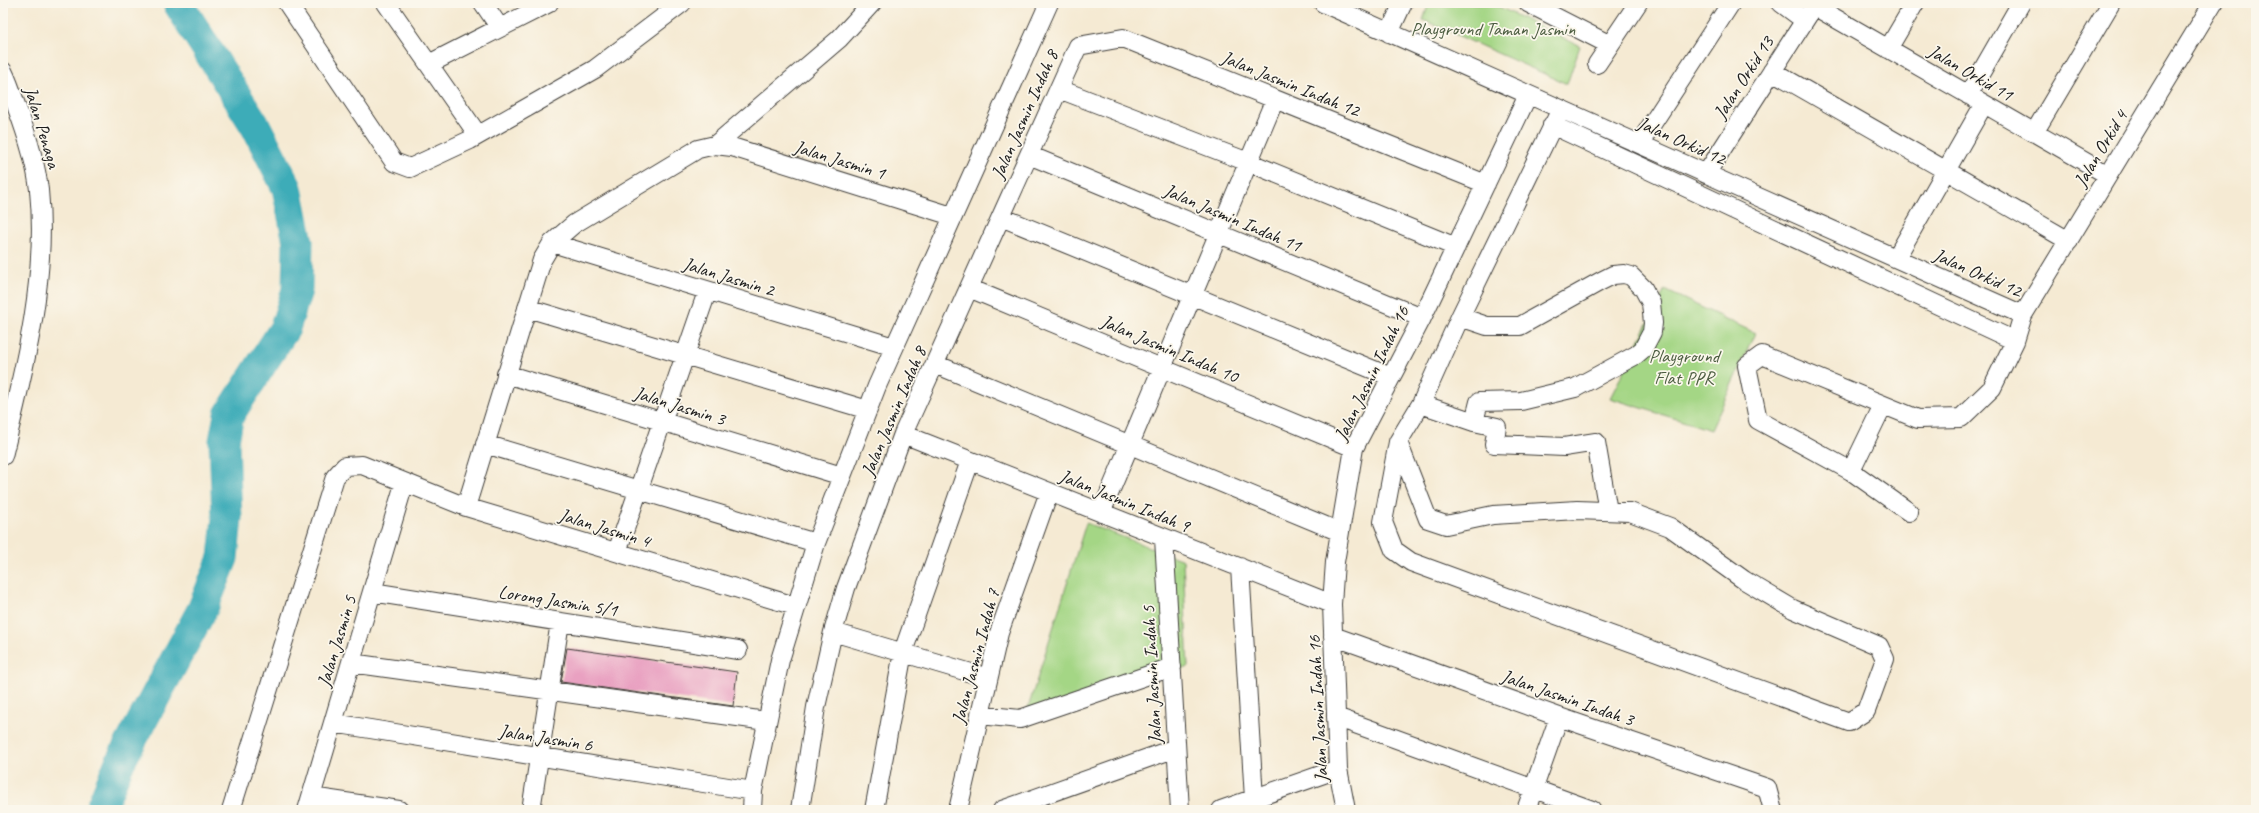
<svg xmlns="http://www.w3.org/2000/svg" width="2259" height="813" font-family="Caveat,sans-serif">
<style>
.green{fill:#a4d685;stroke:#607950}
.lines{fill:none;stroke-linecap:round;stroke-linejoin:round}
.river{stroke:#3cacb8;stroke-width:31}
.building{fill:#e9a1c1}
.minor-casing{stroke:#3d3b37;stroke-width:20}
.minor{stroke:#fff;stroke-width:18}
.labels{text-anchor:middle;stroke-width:3.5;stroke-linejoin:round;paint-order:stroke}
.park-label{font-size:19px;fill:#4c5d41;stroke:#fbf7ec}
.street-label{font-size:19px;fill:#1c1c1c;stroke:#fbf7ec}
</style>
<rect width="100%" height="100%" fill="#fbf7ec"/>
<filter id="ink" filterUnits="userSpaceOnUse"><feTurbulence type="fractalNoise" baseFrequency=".025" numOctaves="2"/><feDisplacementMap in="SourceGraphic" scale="8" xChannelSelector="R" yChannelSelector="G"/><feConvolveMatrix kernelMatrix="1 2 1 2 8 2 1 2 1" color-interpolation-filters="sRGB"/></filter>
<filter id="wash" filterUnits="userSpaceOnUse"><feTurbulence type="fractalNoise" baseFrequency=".012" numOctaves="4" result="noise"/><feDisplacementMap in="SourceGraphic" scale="16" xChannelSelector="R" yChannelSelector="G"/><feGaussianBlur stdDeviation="0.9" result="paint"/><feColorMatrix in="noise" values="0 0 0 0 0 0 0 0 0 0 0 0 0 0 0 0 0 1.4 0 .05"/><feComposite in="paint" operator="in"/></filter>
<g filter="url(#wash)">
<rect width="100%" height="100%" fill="#f5ead3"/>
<path class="green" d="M1429,3h62l89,43 -13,38 -144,-64z
M1665,290l90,43 -44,97 -101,-32z
M1086,523l97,37 5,107 -165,57z"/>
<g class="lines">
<path class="river" d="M100,810l20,-48 83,-154 20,-50 4,-40 -3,-77 5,-26 56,-87 12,-38 1,-48 -11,-54 -31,-61 -78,-124"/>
</g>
<g id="blocks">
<path class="building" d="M567,648l170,24 -4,34 -172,-24z"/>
</g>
</g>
<g filter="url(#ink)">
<use href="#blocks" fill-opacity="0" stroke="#3d3b37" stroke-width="1"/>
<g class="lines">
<defs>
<path id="minor" d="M287,3l107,159 16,6 60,-28 125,-71 87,-66
M386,3l92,132
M483,3l17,25
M1323,3l700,312
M1528,3l82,42
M1781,3l23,17
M1814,6l294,169
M1389,33l14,-30
M1888,49l27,-46
M429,64l120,-61
M1597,64l41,-61
M3,71c6,12 10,25 14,37 10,27 19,54 22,82 9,89 -15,180 -36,266
M1772,71l297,170
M1059,89l189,73 208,85
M1968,95l53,-92
M1552,125l463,216
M2034,133l77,-130
M1639,144l92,-141
M715,145l17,2 220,69
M1029,155l393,163
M1706,174l110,-171
M1001,217l390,160
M552,243l342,104
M1896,258l88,-154
M969,288l385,160
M527,308l341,102
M1460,317l27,9h33l81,-45 12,-6 11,-1 7,2 12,12 8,15 2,20 -1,9 -9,17 -7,6 -61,33 -54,13 -42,1 -5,20
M935,364l405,168
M506,374l336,102
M1421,404l53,18 23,5 -3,17 70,3 32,-5 12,69
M1883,405l-32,66 -93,-51 -11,-54 15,-11 156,64 43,-1 31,-30 23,-47 8,-26 190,-312
M903,434l429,170
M1398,442l30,77 18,6 47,-10 84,-5 53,2 40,15 74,53 49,29 86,37 6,13 -19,52 -17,11 -438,-160 -17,-12 -11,-28 15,-80 23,-38 39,-87 101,-208
M485,444l331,99
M1851,471l58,41
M466,507l76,-247 10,-17 22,-19 124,-75 17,-4 124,-106 33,-36
M1101,513l174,-414
M1164,538l16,272
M617,552l90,-260
M1240,567l14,232
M372,592l366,58
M833,632l155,46
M1333,636l226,81 208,71 6,22
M351,663l415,58
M980,715l40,4 152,-52
M1336,717l256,93
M333,723l420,68
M311,797l88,13
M231,810l104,-333 10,-11 17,-1 104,42 329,99
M307,810l97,-326
M531,810l29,-188
M752,810l1,-19 27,-131 36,-117 61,-157 172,-383
M800,810l16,-103 17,-75 13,-44 57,-154 175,-388 45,-8 363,146
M874,810l29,-158 67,-191
M958,810l41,-177 50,-141
M1002,810l174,-62
M1221,810l117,-41
M1346,810l-8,-41 -6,-165 3,-42 19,-114 68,-130 106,-223
M1526,810l33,-93"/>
</defs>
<use href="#minor" class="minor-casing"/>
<use href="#minor" class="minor"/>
</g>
</g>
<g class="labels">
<g class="park-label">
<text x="1493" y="35">Playground Taman Jasmin</text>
<text x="1684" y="362">Playground<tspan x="1684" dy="22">Flat PPR</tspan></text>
</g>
<g class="street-label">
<text transform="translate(1971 72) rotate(30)" y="7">Jalan Orkid 11</text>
<text transform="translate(1743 77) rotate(-57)" y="7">Jalan Orkid 13</text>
<text transform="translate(1291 83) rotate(22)" y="7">Jalan Jasmin Indah 12</text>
<text transform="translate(1024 114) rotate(-66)" y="7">Jalan Jasmin Indah 8</text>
<text transform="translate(43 127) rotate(73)" y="7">Jalan Penaga</text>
<text transform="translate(1682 140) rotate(24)" y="7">Jalan Orkid 12</text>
<text transform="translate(2100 148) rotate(-59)" y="7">Jalan Orkid 4</text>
<text transform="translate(840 159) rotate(17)" y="7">Jalan Jasmin 1</text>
<text transform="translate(1233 217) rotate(23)" y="7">Jalan Jasmin Indah 11</text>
<text transform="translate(1978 272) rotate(24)" y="7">Jalan Orkid 12</text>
<text transform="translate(729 276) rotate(17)" y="7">Jalan Jasmin 2</text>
<text transform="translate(1170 348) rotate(23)" y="7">Jalan Jasmin Indah 10</text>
<text transform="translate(1371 373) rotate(-64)" y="7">Jalan Jasmin Indah 16</text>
<text transform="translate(680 405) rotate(17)" y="7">Jalan Jasmin 3</text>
<text transform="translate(893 411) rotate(-67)" y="7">Jalan Jasmin Indah 8</text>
<text transform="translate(1125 500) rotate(22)" y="7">Jalan Jasmin Indah 9</text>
<text transform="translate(605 527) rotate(17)" y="7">Jalan Jasmin 4</text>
<text transform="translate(558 600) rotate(9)" y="7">Lorong Jasmin 5/1</text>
<text transform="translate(336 641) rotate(-73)" y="7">Jalan Jasmin 5</text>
<text transform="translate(975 656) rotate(-75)" y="7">Jalan Jasmin Indah 7</text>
<text transform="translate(1151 675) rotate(-93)" y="7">Jalan Jasmin Indah 5</text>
<text transform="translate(1568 697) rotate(19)" y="7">Jalan Jasmin Indah 3</text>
<text transform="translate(1317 709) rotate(-93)" y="7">Jalan Jasmin Indah 16</text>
<text transform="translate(546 737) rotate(9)" y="7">Jalan Jasmin 6</text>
</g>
</g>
<rect width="2259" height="813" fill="none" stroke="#fbf7ec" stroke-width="16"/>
</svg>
